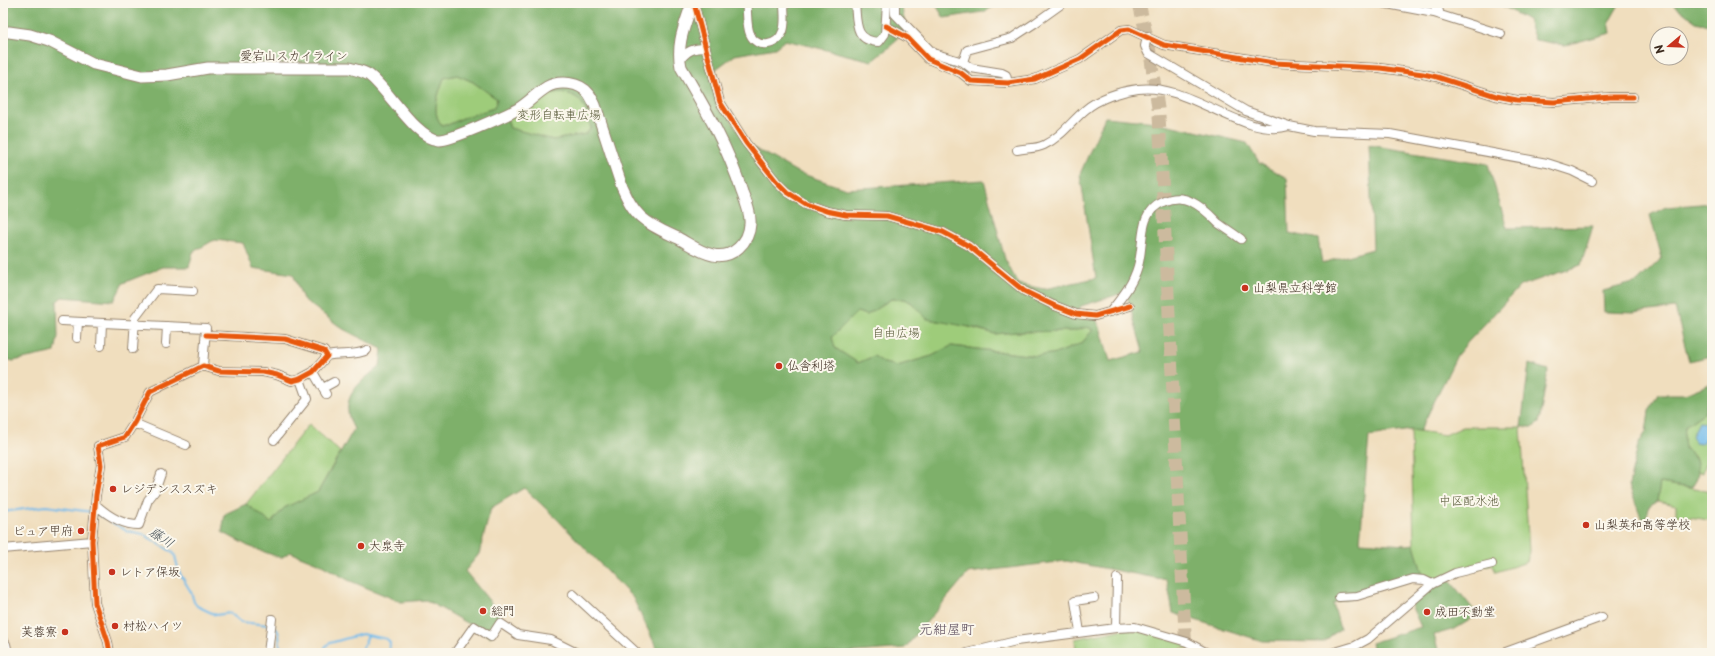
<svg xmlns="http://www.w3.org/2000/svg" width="1715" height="656" font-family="'Playpen Sans','Klee One',sans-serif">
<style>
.green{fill:#9ecc7a;stroke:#6c7b4c}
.forest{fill:#7eb06a;stroke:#5c6d44;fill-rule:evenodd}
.water{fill:#73bceb;stroke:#577384}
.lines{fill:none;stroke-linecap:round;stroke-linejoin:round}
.stream{stroke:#73bceb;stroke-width:2}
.primary-tunnel{stroke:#ccba9e;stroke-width:13;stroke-dasharray:13 6;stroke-linecap:butt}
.minor-casing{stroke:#96846e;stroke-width:10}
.secondary-casing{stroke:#96846e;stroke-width:13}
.minor{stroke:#fff;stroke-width:8}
.secondary{stroke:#fff;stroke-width:11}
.cycleway-casing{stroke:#fbf7ec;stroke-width:8}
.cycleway{stroke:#e8590c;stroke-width:5}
.poi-dot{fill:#c8321e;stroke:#fbf7ec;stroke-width:1.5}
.labels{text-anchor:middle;stroke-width:4;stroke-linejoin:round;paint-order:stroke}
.street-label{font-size:12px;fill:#3b2a1e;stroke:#fbf7ec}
.park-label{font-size:12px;fill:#595b3a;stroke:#fbf7ec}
.poi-label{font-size:12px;fill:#3b2a1e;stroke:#fbf7ec;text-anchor:start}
.water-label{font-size:13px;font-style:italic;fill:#4c565c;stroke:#fbf7ec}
.quarter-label{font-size:14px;fill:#625362;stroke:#fbf7ec}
</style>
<rect width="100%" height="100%" fill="#fbf7ec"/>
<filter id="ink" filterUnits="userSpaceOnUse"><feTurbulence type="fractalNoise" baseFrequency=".025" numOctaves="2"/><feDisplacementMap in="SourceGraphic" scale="8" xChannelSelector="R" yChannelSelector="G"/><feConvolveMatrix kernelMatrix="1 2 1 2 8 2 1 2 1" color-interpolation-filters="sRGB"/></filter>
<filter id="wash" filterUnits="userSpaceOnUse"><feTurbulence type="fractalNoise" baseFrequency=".012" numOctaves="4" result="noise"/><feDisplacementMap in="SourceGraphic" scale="16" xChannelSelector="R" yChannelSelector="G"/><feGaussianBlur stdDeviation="0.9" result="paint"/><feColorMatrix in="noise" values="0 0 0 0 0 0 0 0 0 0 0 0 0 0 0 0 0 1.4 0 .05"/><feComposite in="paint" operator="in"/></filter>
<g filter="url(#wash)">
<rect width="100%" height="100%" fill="#f0debe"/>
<path class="green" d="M457,75l16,7 24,17 -3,9 -31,10 -15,7h-6c-12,-12 -3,-33 2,-47z
M560,92c24,3 25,16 31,36l-5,6 -33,6 -43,-12 -5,-14 29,-18z
M891,299h14l7,4 11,12 72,19 21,-2 57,-1 14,-4 5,2v2l-10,12 -24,10 -22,3 -84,-10 -20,10 -35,10 -13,-3 -10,-7 -16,7 -23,-15 -3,-11 25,-25 10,3z
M1705,412l7,2v28l-9,31 -6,-2c1,-11 -2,-17 -12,-22l-1,-10 1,-13z
M309,424l31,28 -22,40 -34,16 -13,15 -25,-19z
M1463,427h58l8,124 -2,11 -31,10 -4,-8 -60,20 -8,-4 -10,-36 -3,-114 34,5z
M1660,483l52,9v15l-3,13 -33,-5v-10l-19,-4z
M1135,627l52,15 15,11h-126l-1,-14z"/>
<path class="forest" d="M3,3h898l4,22 -11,18 -22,18 -87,-21 -10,8 -40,7 -23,17 8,30 26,41 51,29 49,17 138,-9 21,79 13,25 26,5 52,-11 -16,-104 25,-57 51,5 91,21 12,20 28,15 2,55 29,6 4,24 51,-14 -4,-104 119,19 19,64 86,-2 -12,39 -61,21 -52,56 -11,13 -37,76 -9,-1 -42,6 -9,106 47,3 7,-1 10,36 -11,-1 -80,24 7,26 -17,13 -61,-1 -89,-28 -6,-33 -101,-19 -98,12 -63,75 -63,5h-183l-26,-55 -76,-79 -33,-31 -33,20 -12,46 -14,17 35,43v9l-9,14 -65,-37 -25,2 -53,-22 -28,-16 -30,-12 -9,6 -33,-12 -26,-14 3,-18 21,-10 25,19 13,-15 34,-16 36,-63c-17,-31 4,-45 26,-63l2,-17 -39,-20 -40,-30 -10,-25 -40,-6 -10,-25 -29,-3 -21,12 -4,15h-26l-40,16 -9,18 -52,-4 -5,4 1,36 -3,15 -42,9 -10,-3zM457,75l16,7 24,17 -3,9 -31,10 -15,7h-6c-12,-12 -3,-33 2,-47zM560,92c24,3 25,16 31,36l-5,6 -33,6 -43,-12 -5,-14 29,-18zM1126,292l17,60 -33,9 -10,-34 -4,-8 -19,-6 4,-7zM891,299h14l7,4 15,16 48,9 20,6 21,-2 57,-1 14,-4 5,2v2l-10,12 -24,10 -22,3 -85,-10 -19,10 -35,10 -13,-3 -10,-7 -16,7 -23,-15 -3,-11 25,-25 10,3z
M941,3h61l-19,9 -39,6 -8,-13z
M1497,3h94l13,2 1,-2h15l-11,19 2,11 -46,12 -30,-5 -7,-20z
M1671,3h41v23l-16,-4z
M1712,203v47l-4,9 4,21v76l-23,5 -14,-53 -42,5 -29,-1 -1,-21 34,-9 25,-24 -12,-43 16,-8z
M1529,364l19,6 -9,53 -6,4h-12z
M1712,383v15l-3,-1 -4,15 -20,14 -1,13 1,10c15,8 17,27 6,39l-31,-5 -3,18 -7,5 -5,14 -4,-2 -12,-33 9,-40 8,-13 3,-21 9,-17h27z
M1447,577l31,38 -23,14 -21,6 5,18h-66l-2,-10 50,-16 -11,-24z"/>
<path class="water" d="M1699,422l6,1 4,3 1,6 -9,12 -6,-1 -3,-7z"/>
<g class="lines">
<path class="stream" d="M3,512l43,-6 47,6
M97,514l30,17 16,3 29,18 3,4 4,16 12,20 3,10 3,4 19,9 14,-2 11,9 28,3
M274,626c9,8 3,18 8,27
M322,653l4,-7 4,-3 32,-9 25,5 3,4 -1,10
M361,653l7,-18"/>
</g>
</g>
<g filter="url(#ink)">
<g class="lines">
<path class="primary-tunnel" d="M1139,3l10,43 10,69 27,538"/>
<defs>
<path id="minor" d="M694,3l26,99 26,41 30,38 11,11 19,12 20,7 20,4 41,1 56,16 26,14 55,45 29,14 23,9 19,2 35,-10
M746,3c2,10 0,21 4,31 7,16 28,12 33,-3 3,-8 1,-19 1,-28
M855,3c2,19 -1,38 24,39l6,-8 2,-31
M895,3v11l38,39 30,9 8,6 31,5 4,2 2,8
M1382,3l52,10 67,21
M1432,3l6,5 2,7
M886,26l22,12 20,21 33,14 10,8 37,2 27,-4 45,-20 41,-29 8,-1 35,16 110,18 106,5 43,6 14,3 59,19 21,4 37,2 56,-5h23
M1147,36l-2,10 3,7 98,58 43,15 25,5 76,3 157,29 25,8 20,10
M680,60c7,-9 13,-12 25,-12
M963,62l4,-12 45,-12 23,-15 28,-20
M1017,150c9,-2 19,-1 27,-5 17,-8 27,-23 41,-35 14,-12 36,-19 53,-21 52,-7 105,51 151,37
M1110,312c12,-15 23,-28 28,-46 7,-23 -1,-53 25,-64 10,-5 19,-5 29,0 11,5 18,13 26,21 7,5 15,10 23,16
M62,321l144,7 -3,38
M77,338l1,-16
M166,344l1,-18
M101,346l1,-23
M133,349l2,-31 22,-29 36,2
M327,356c12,-3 30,0 40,-6
M313,372l13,22
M323,388l11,-6
M134,423l52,22
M274,440l33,-41 -7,-20
M95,504c13,12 27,21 44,21l9,-25 7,-9 6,-17
M3,549l89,-8
M573,594l64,59
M1339,597l18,-1 56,-17 11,1 8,4
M1116,628l1,-50
M1080,632l-5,-31 19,-3
M3,641l3,3 2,9
M110,653l-2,-11 -13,-39 -3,-62 4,-46 5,-30 -3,-19 27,-9 9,-14 16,-31 53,-26 16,5 44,1 14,3 15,6 8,-2 13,-7 14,-16 -3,-5 -39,-12 -79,-4
M268,653l4,-34
M455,653l19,-27 17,11 9,-14 18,12 33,5 26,13
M967,653l49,-12 100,-13 19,-1 52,15 20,11
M1332,653l23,-7 13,-7 64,-55 23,-11 37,-9
M1503,653l99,-36"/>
<path id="secondary" d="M3,32h6l21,3 19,6 45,23 48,12 25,-1 41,-7h141c7,2 14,3 20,7 19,14 47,64 70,65 10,1 68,-25 79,-31 10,-6 19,-16 29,-22 12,-7 33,-5 42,7 2,3 4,7 6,11l27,82c5,11 10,22 19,30 11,10 24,15 37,21 11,6 23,15 35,17 20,4 36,-13 37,-31 1,-10 -4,-22 -8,-32 -14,-45 -37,-84 -61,-125 -5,-23 4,-42 11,-64"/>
</defs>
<use href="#minor" class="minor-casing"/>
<use href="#secondary" class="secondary-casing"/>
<use href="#minor" class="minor"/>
<use href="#secondary" class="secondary"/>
<defs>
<path id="cycleway" d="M694,3l26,99 26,41 30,38 11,11 19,12 20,7 20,4 41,1 56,16 26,14 55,45 29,14 23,9 19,2 35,-10
M886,26l22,12 20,21 33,14 10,8 37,2 27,-4 45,-20 41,-29 8,-1 35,16 110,18 106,5 43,6 14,3 59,19 21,4 37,2 56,-5h23
M110,653l-2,-11 -13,-39 -3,-62 4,-46 5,-30 -3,-19 27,-9 9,-14 16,-31 53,-26 16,5 44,1 14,3 15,6 8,-2 13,-7 14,-16 -3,-5 -39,-12 -79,-4"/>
</defs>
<use href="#cycleway" class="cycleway-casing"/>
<use href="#cycleway" class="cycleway"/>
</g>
</g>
<g class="poi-dot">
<circle cx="1245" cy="288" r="4"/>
<circle cx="779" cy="366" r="4"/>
<circle cx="113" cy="489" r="4"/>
<circle cx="1586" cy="525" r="4"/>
<circle cx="81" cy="531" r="4"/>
<circle cx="361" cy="546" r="4"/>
<circle cx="112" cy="572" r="4"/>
<circle cx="483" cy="611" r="4"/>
<circle cx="1427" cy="612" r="4"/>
<circle cx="115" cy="626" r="4"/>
<circle cx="65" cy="632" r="4"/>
</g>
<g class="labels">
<g class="street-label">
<text x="294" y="60">愛宕山スカイライン</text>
</g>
<g class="park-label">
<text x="559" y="119">変形自転車広場</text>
<text x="896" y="337">自由広場</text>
<text x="1469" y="505">中区配水池</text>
</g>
<g class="poi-label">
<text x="1253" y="292">山梨県立科学館</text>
<text x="787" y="370">仏舎利塔</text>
<text x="121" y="493">レジデンススズキ</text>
<text x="1594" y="529">山梨英和高等学校</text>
<text x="73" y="535" text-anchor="end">ピュア甲府</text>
<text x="369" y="550">大泉寺</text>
<text x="120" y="576">レトア保坂</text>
<text x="491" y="615">総門</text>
<text x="1435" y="616">成田不動堂</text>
<text x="123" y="630">村松ハイツ</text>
<text x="57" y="636" text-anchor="end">芙蓉寮</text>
</g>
<g class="water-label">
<text transform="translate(162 537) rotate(34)" y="5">藤川</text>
</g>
<g class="quarter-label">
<text x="947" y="634">元紺屋町</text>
</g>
</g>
<rect width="1715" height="656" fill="none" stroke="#fbf7ec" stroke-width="16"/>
<g transform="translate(1669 46) rotate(251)"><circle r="19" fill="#fbf7ec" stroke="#aea59a"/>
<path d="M0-3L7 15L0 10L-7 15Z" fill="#c8321e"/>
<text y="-6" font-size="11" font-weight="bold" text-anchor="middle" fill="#3b2a1e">N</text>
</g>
</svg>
